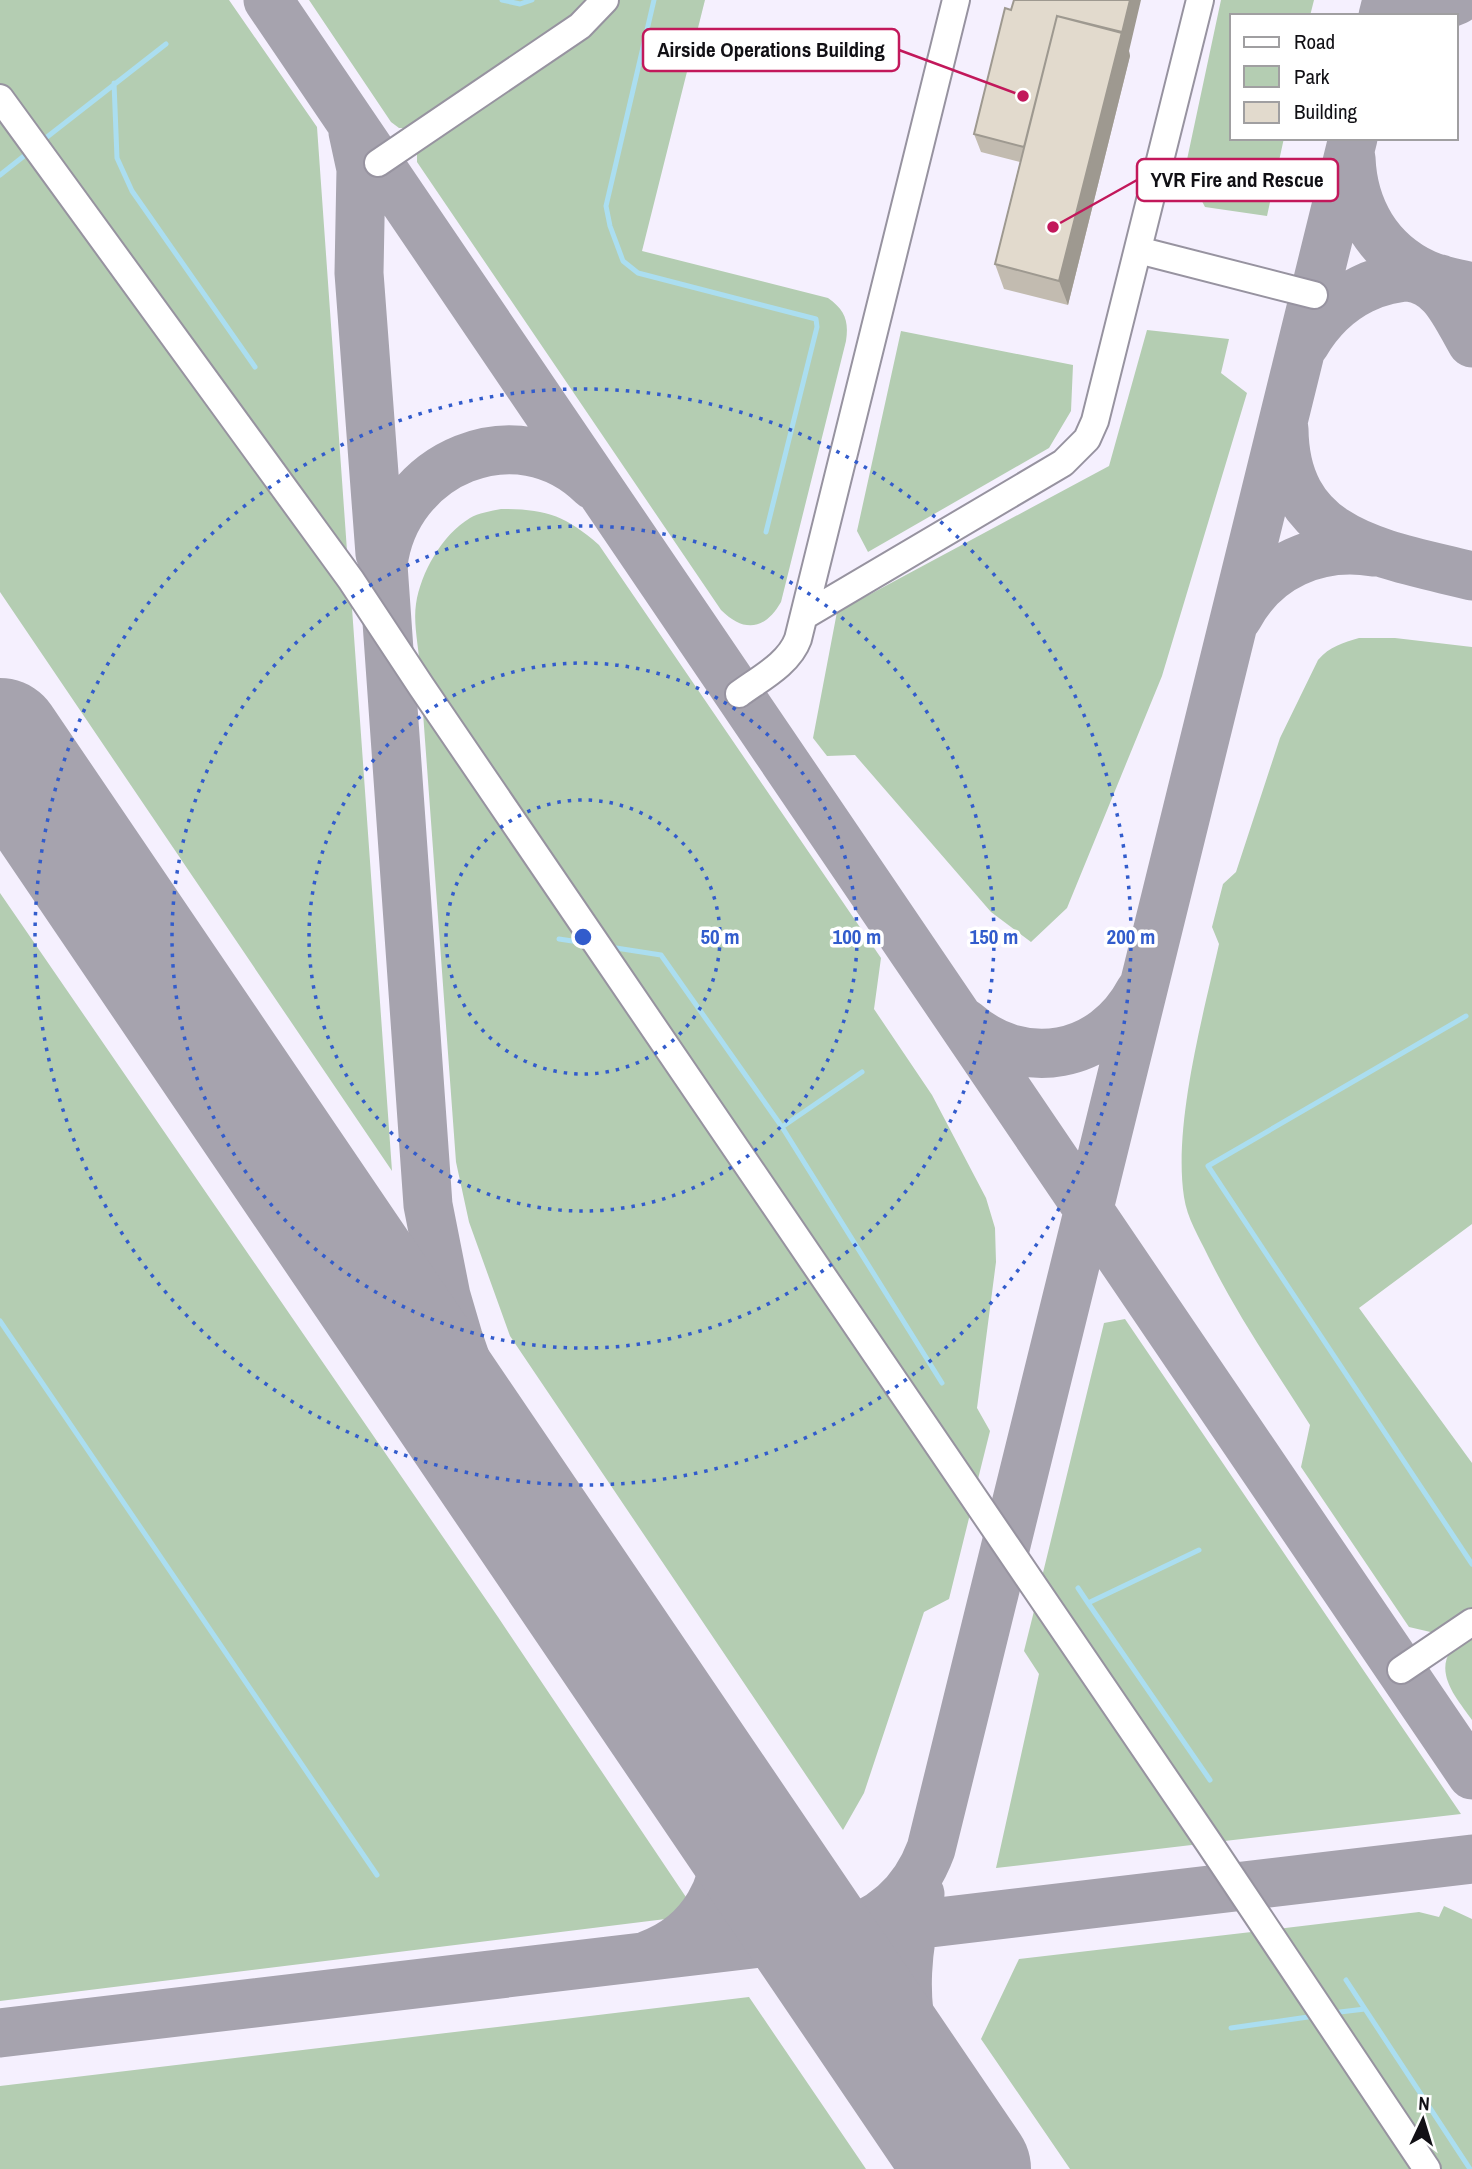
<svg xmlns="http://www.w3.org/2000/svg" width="1472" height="2169" font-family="'Archivo Narrow',sans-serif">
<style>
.green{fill:#b4cdb2}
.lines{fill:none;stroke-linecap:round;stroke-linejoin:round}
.stream{stroke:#abdef0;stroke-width:5}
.taxiway{stroke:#a6a3ae;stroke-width:49}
.runway{stroke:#a6a3ae;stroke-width:124}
.minor-casing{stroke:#9793a0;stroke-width:30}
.minor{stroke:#fff;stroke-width:26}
.wall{fill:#c2bbb0}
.shaded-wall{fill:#9e9990}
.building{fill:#e2dacd;stroke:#9e9990;stroke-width:2}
.ring{fill:none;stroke:#325ccc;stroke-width:3.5;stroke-dasharray:3.5 7}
.centre{fill:#325ccc;stroke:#fff;stroke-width:3.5}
.ring-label{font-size:21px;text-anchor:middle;font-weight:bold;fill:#325ccc;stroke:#fff;stroke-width:7;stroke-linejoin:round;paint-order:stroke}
.leader{fill:none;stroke:#c2185b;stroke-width:2.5}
.callout-dot{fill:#c2185b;stroke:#fff;stroke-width:2.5}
.callout{fill:#fff;stroke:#c2185b;stroke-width:2.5}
.callout-label{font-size:21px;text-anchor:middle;font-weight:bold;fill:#111015}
</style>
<rect width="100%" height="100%" fill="#f5f0fe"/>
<path class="green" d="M0,0h229l88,127 31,438 -348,-480z
M309,0h287l-187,128h-10l-8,-6z
M617,0h88l-63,251 186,47c17,12 21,23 18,43l-65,261c-16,28 -37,31 -60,8l-304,-448v-10z
M1221,0h93l-4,16h-78v122h52l-17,78 -62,-9 -20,-38z
M0,110l351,484 41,577 -392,-579z
M1147,330l82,9 -8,34 26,20 -85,283 -95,232 -36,34 -40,-30 -136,-157 -28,1 -14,-18 24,-126 272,-146z
M901,331l172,34 -2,46 -22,37 -181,104 -11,-21z
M501,509c44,0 64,6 98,36l282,413 -7,51 58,86 54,103 9,30 1,34 -19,146 13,23 -14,56 -556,-818c-1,-21 -7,-45 -4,-65 5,-32 26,-69 54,-86 8,-5 21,-7 31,-9z
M1359,638h36l77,9v577l-113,84 113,155v148l-33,23 -30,-7 -108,-160 9,-42c-35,-55 -73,-110 -102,-169 -9,-19 -21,-38 -24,-59 -11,-72 19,-181 35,-253l-7,-17 11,-43 13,-12 44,-134 38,-78c12,-14 25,-17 41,-22z
M422,699l550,807 -23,93 -25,13 -60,181 -21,37 -333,-494 -41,-114 -13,-60z
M0,893l498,724 200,298 -698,86z
M1125,1319l336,495 -245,28 -176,-257 64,-262z
M1036,1603l164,241 -204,24 43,-194 -15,-23z
M1472,1632v88c-13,-19 -38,-45 -21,-70 4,-6 15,-12 21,-18z
M1444,1906l28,13v250h-35l-160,-240 142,-17 20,5z
M1260,1931l158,238h-348l-89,-130 38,-80z
M749,1997l117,172h-866v-83z"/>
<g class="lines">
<path class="stream" d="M502,0l18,4 12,-4
M654,0l-48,206 4,20 13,35 15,12 178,46 1,8 -51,205
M114,83l3,75 15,33 123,176
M47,137l119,-93
M0,175l24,-19
M559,939l20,3
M616,948l45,7 121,172 160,256
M1466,1016l-258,150 264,398
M782,1127l80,-55
M0,1321l377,554
M1199,1550l-111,53 122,177
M1078,1588l10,15
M1346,1980l124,189
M1340,2012l25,-3
M1231,2028l77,-11"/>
<path class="taxiway" d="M268,0l1204,1775
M1383,16l4,-16
M1418,16l39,-16
M353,132l8,37 -2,104 21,281
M1351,158c2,51 27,94 74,116 15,7 32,9 47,13
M1408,277c35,3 48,39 64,66
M1305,344c29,-49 78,-75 135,-65
M1284,429c1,115 101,125 188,147
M1238,617c27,-51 80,-74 136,-65
M965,1023c58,51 139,36 175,-32
M513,1497l-55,-160 -12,-41 -18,-91 -45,-640c12,-102 134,-155 210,-80
M766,1870c36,27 58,51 104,57
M920,1894c-29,116 -7,177 54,275
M833,1935c47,-11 81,-40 98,-86l422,-1711
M648,1955c53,-19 86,-72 74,-129 -4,-19 -15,-37 -23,-55
M0,2033l1472,-174"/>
<path class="runway" d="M0,740l969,1429"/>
<defs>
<path id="minor" d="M0,98l351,482 70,106 788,1157 218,326
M378,163l202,-137 25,-26
M1138,250l176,45
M804,616l259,-153 24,-24 8,-18 105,-421
M739,694c20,-15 50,-30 59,-55l158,-639
M1401,1670l71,-48"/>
</defs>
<use href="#minor" class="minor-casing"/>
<use href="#minor" class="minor"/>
</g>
<path class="wall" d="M1129,51l1,5 -62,249 -64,-16 -9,-25 25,-102 -39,-10 -7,-18z"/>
<path class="shaded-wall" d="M1130,0h11l-12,51 1,5 -62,249 -9,-24z"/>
<path class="building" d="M1014,0h116l-8,33 -65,-17 -33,131 -50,-13 31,-126 6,2z
M1057,16l65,16 -63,249 -64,-17z"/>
<g class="ring">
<circle cx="583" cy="937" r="137"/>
<circle cx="583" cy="937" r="274"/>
<circle cx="583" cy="937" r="411"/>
<circle cx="583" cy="937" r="548"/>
</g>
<circle cx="583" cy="937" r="10" class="centre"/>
<g class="ring-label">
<text x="720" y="944">50 m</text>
<text x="857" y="944">100 m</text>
<text x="994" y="944">150 m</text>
<text x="1131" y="944">200 m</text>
</g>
<path class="leader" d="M1023 96L899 50M1053 227L1137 180"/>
<g class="callout-dot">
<circle cx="1023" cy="96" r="7"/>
<circle cx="1053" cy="227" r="7"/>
</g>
<g class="callout">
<rect x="643" y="29" width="256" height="42" rx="7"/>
<rect x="1137" y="159" width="201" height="42" rx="7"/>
</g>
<g class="callout-label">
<text x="771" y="57">Airside Operations Building</text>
<text x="1237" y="187">YVR Fire and Rescue</text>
</g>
<rect x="1230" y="14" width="228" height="126" fill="#ffffff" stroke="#a09fa1" stroke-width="2"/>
<rect x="1244" y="37" width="35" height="10" fill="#ffffff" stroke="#a09fa1" stroke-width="2"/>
<text x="1294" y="49" font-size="21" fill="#111015">Road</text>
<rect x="1244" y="66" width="35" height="21" fill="#b4cdb2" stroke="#a09fa1" stroke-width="2"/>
<text x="1294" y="84" font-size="21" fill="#111015">Park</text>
<rect x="1244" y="102" width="35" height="21" fill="#e2dacd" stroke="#a09fa1" stroke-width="2"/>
<text x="1294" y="119" font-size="21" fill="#111015">Building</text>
<g transform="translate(1423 2120) rotate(4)" stroke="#ffffff" stroke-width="5" paint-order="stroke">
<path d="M0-5L12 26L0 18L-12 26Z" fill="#111015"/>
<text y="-10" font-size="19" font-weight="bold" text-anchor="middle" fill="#111015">N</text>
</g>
</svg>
